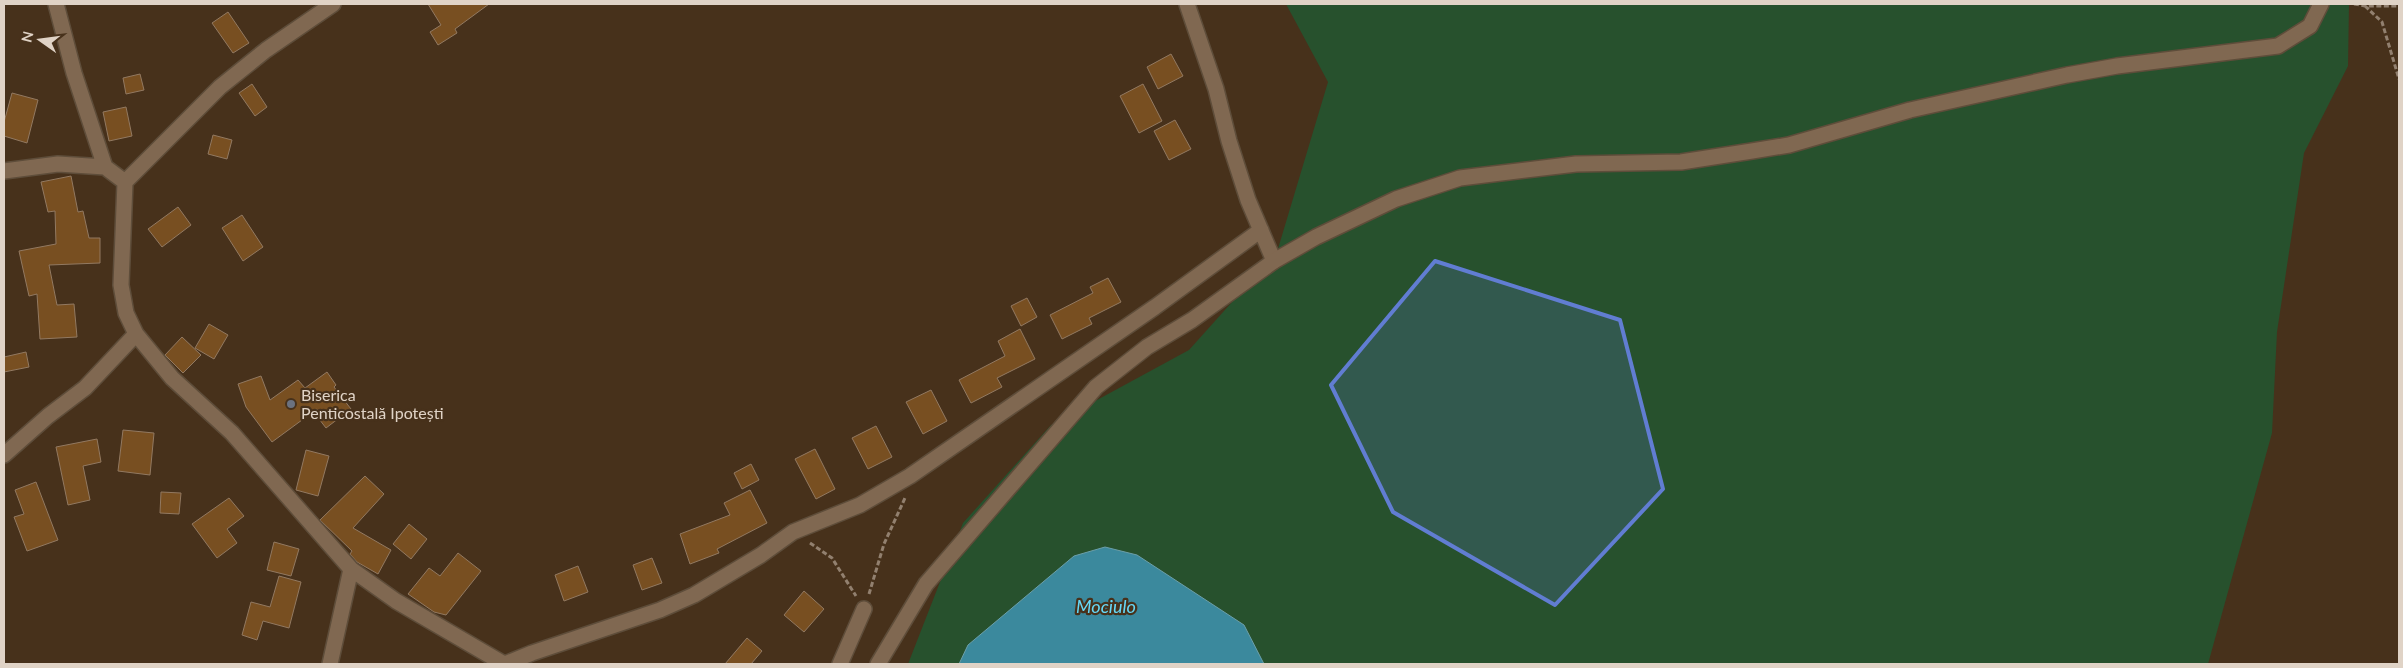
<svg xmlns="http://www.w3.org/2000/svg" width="2403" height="668" font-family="Lato,sans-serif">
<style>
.green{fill:#27512d}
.water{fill:#3b899d;stroke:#6c9fa9}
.building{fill:#784f21;stroke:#927961}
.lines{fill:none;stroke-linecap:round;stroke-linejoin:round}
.minor-casing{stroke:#5e4d3a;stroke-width:18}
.tertiary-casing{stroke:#5e4d3a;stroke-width:18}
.path{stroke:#92806f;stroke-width:3;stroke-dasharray:5 2.5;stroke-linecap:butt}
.minor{stroke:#806851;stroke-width:15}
.tertiary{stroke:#806851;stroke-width:15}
.marked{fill:#617dd2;fill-opacity:0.2;stroke:#617dd2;stroke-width:4;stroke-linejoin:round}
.worship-dot{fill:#6b7280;stroke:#47311b;stroke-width:2}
.labels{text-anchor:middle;stroke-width:4.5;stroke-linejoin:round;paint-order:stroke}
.poi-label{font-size:16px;fill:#e0d3c6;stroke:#47311b;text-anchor:start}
.water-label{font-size:18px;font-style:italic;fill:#66d9f7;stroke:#47311b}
</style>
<rect width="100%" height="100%" fill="#47311b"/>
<path class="green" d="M1286,4h1063l-1,62 -44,87 -27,179 -5,101 -64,231h-1300l55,-141 88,-98 138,-75 88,-98 51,-170z"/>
<path class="water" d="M1105,547l32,8 107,70 20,39h-305l9,-19 106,-89z"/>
<path class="building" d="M428,4h61l-34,25 2,4 -19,12 -8,-13 11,-7z
M228,12l21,31 -16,10 -21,-30z
M1171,54l12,22 -25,13 -11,-22z
M140,74l4,16 -18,4 -3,-16z
M252,84l15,23 -12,9 -16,-23z
M1143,84l19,37 -23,12 -19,-37z
M12,93l26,7 -11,43 -23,-7v-14z
M126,107l6,29 -23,5 -6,-29z
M1175,120l16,29 -22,11 -15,-29z
M213,135l19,5 -5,19 -19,-5z
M71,176l7,36 5,-1 6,27h11v25l-51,2 8,40 17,-1 3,33 -37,2 -3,-45 -8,2 -10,-45 37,-7 -1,-33 -7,1 -7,-30z
M178,207l13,18 -29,22 -14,-18z
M242,215l21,32 -20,14 -21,-33z
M1108,278l13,24 -32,16 3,6 -30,15 -12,-24 43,-22 -3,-6z
M1027,298l10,19 -16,9 -10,-20z
M209,324l19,11 -14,24 -19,-11z
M1020,329l15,30 -38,19 5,9 -31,16 -12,-23 46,-24 -7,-15z
M182,337l19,18 -18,18 -18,-18z
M26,352l3,15 -25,5v-15z
M327,372l9,13 -2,2 17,22 -25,19 -10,-13 1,-6 -45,33 -26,-35 -8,-23 23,-8 9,24 28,-20 7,8z
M931,390l16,31 -24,13 -17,-32z
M876,426l16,31 -24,12 -16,-31z
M123,430l31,3 -4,42 -32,-4z
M97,439l4,23 -18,4 7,34 -22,5 -12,-58z
M815,449l20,40 -19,10 -21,-40z
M306,450l23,6 -11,40 -22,-6z
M751,464l8,16 -17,9 -8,-16z
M365,476l19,18 -31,34 38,22 -13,24 -21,-12 -7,-8 2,-3 -32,-31z
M36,482l22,58 -31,11 -13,-34 10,-3 -9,-24z
M750,490l17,33 -50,26 2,4 -29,11 -10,-30 50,-19 -6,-12z
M161,492l20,1 -2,21 -19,-1z
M229,498l15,18 -17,13 10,14 -20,15 -25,-34z
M409,524l18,15 -16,20 -18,-15z
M274,542l25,7 -8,27 -24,-6z
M458,553l23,18 -35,44 -12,-3 -26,-18 21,-26 11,8z
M652,558l10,25 -20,7 -9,-25z
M578,566l10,26 -24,9 -9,-26z
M279,576l22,6 -12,46 -26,-7 -6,19 -15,-5 9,-33 19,5z
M804,591l20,18 -20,23 -20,-17z
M747,638l15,13 -11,13h-26z"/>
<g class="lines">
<defs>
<path id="minor" d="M56,4l18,69 31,94 20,15
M333,4l-67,46 -46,37 -95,95 -4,103 5,28 10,21 36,44 60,55 119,136 45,32 108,63
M1187,4l29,85 13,52 19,59 26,61
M4,171l54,-7 47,3
M4,455l44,-39 37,-28 51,-54
M330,664l21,-95
M505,664l27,-11 128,-43 34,-15 67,-40 32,-23 67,-27 50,-29 245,-169 106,-77
M840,664l24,-55"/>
<path id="tertiary" d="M878,664l48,-80 170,-197 51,-40 45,-27 82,-59 42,-24 80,-38 64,-21 116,-14 105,-2 71,-11 37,-6 121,-35 157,-35 50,-9 161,-20 32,-20 11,-22"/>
</defs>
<use href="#minor" class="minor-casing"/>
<use href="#tertiary" class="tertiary-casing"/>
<path class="path" d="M2354,4l11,2h34
M2365,6l17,16 17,57
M810,543l22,15 24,38
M869,594l15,-50 21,-46"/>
<use href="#minor" class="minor"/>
<use href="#tertiary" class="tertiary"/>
</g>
<path class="marked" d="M1435,261l185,59 43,169 -108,116 -162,-93 -62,-127z"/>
<circle class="worship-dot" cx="291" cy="404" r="5"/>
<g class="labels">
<g class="poi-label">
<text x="301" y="401">Biserica<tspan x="301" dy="18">Penticostală Ipotești</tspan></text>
</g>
<g class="water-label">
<text x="1106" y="613">Mociulo</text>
</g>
</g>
<rect width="2403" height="668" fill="none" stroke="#e0d3c6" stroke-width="10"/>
<g transform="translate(40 40) rotate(284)" stroke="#47311b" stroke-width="4" paint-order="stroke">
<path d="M0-4L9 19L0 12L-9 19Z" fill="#e0d3c6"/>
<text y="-8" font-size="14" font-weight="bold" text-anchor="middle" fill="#e0d3c6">N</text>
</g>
</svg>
